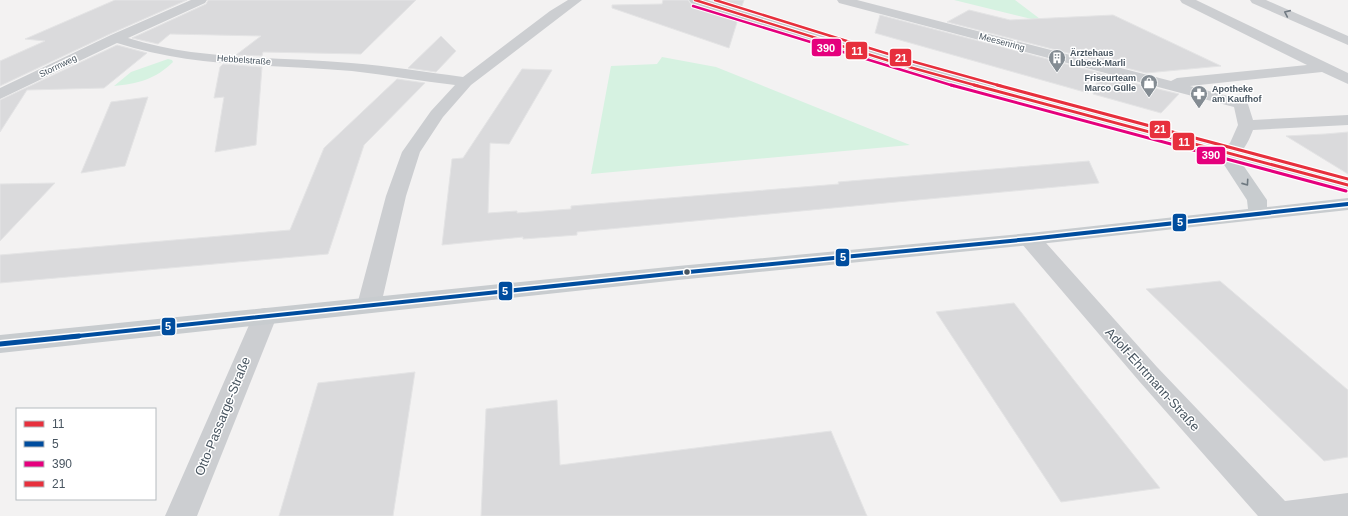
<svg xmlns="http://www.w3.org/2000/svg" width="1348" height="516" font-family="Arial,sans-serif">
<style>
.green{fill:#d6f2e1}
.building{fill:#dadadc;stroke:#e4e4e5}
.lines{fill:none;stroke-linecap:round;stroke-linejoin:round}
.minor{fill:#ccced1;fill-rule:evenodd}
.major{fill:#c8cccf;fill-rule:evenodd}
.bus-1-far1-casing{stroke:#fff;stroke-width:4.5}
.bus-1-casing{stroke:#fff;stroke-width:5.5}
.bus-2-far1-casing{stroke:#fff;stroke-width:7}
.bus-2-casing{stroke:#fff;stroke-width:8}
.bus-3-far1-casing{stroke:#fff;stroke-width:4.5}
.bus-3-casing{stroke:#fff;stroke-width:5.5}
.bus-4-far1-casing{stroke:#fff;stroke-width:4.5}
.bus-4-casing{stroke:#fff;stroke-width:5.5}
.bus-1-far1{stroke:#e7303d;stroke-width:2.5}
.bus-1{stroke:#e7303d;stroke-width:3}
.bus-2-far1{stroke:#004d9e;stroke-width:4}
.bus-2{stroke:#004d9e;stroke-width:5}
.bus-3-far1{stroke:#e5007d;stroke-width:2.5}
.bus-3{stroke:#e5007d;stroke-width:3}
.bus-4-far1{stroke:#e7303d;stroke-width:2.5}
.bus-4{stroke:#e7303d;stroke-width:3}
.oneway{stroke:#707982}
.oneway2{stroke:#6e7981}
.bus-dot{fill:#485560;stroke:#fff;stroke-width:1.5}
.labels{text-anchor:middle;stroke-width:3;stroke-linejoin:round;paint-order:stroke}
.far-street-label{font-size:9px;fill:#485560;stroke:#fff}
.far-poi-label{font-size:9px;font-weight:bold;fill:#485560;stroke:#fff;text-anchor:start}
.near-street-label{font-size:13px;fill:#485560;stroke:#fff}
.line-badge{stroke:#fff;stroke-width:1.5}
.badge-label{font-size:11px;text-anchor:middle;font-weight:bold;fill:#fff}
</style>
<rect width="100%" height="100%" fill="#f3f2f2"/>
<path class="green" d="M954,0h61l29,22z
M662,57l54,10 194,78 -319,29 20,-108 46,-2z
M168,59l4,1 1,2c-17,17 -36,22 -59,24l17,-14z"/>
<path class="building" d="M115,0h72l-77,34 -110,52v-25l45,-20 -20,-2z
M208,0h208l-55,54 -98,-2 -1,4 -26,-1 25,-19 -91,-2 -12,10 -26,-6 74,-34z
M663,0h25l3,4 47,15 -9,29 -117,-40v-3l50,-1z
M712,0h32l-3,9z
M969,10l41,10 103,-5 108,51 -75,7 -199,-51z
M880,15l232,61 -4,1 71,17 -18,19 -68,-19 5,-16h-9l-1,15 -213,-60z
M441,36l15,15 -20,21 -28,-4z
M117,45l30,8 -43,35 -77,2 -27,42v-32z
M223,64l39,3 -6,78 -41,7 9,-55 -10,1 6,-31z
M522,69l30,1 -43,74 -19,-1 -2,70 29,-2v2l54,-4v-3l268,-22 -1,-2 251,-21 10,22 -522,49v3l-54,4v-2l-81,8 10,-86 11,-1z
M397,79l28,4 -61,62 -36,109 -328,29v-28l290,-25 34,-82z
M148,97l-23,69 -44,7 30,-71z
M1348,132v42l-62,-38 39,-2z
M55,183l-55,58v-57z
M1220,281l128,109v67l-24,4 -178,-172z
M1014,303l63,81 83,104 -99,14 -125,-190z
M415,372l-22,144h-114l39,-133z
M557,400l3,65 271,-34 36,85h-386l5,-107z"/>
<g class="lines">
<path class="minor" d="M191,0h16l-2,3 -77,35c71,23 149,18 223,25 38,3 75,9 112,14l87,-66 18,-11h14l-111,85 -28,32 -23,35 -14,44 -25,109 -4,5 -8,3 -8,-3 -4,-5 29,-109 16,-44 29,-41 24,-26c-34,-4 -69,-10 -103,-14 -79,-7 -159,-3 -235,-28l-117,56v-11l111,-53z
M837,0h20l314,81 6,-3 130,-13 -125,-62 -2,-3h16l152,73v11l-26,-12 -132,14 57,15 6,19 95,-5v10l-95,5c-6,15 -13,32 -33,27l-3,-4 3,-4 10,-6 8,-18 -4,-18 -395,-104z
M1250,0h16l82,36v9l-96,-42z
M1030,233l8,1 119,133 128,134 63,-8v23h-90l-119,-135 -117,-137 -3,-5 3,-5z
M265,308l9,2 3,6 -80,200h-32l88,-200 3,-6z"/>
<path class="major" d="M689,0h18l207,64 125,35 309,80v12l-107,-29 26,38v7l81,-9v12l-318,35 -352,35 -678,73v-18l678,-69 352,-33 218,-24 -1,-9 -28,-43 -192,-52 -123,-35 -213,-67z"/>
<defs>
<path id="bus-1-far1" d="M695,0l214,67 69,19"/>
<path id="bus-1" d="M974,85l374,100"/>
<path id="bus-2-far1" d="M69,337l609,-64 352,-34 318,-35"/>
<path id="bus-2" d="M0,344l79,-8"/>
<path id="bus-3-far1" d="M693,6l261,80"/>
<path id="bus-3" d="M951,85l395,106"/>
<path id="bus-4-far1" d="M715,0l196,61 90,25"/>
<path id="bus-4" d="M997,85l351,94"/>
</defs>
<use href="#bus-1-far1" class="bus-1-far1-casing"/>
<use href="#bus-1" class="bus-1-casing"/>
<use href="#bus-2-far1" class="bus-2-far1-casing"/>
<use href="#bus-2" class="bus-2-casing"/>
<use href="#bus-3-far1" class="bus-3-far1-casing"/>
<use href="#bus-3" class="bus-3-casing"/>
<use href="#bus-4-far1" class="bus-4-far1-casing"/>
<use href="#bus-4" class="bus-4-casing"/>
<use href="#bus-1-far1" class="bus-1-far1"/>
<use href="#bus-1" class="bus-1"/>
<use href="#bus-2-far1" class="bus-2-far1"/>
<use href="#bus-2" class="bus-2"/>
<use href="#bus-3-far1" class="bus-3-far1"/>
<use href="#bus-3" class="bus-3"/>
<use href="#bus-4-far1" class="bus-4-far1"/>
<use href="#bus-4" class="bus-4"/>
</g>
<defs><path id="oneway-chevron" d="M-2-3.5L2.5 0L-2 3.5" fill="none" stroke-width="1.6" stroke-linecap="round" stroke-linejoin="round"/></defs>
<use class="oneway" href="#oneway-chevron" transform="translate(1287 13) rotate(-156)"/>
<use class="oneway2" href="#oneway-chevron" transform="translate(1246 183) rotate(55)"/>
<defs>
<symbol id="building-pin" viewBox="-11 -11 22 30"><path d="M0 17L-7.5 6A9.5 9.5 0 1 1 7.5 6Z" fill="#848c93" stroke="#fff"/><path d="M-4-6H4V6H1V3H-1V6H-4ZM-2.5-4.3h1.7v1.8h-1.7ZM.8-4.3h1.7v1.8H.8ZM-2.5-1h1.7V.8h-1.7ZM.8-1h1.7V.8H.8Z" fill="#fff"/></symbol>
<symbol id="shop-pin" viewBox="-11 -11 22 30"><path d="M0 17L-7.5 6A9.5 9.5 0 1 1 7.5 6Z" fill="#848c93" stroke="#fff"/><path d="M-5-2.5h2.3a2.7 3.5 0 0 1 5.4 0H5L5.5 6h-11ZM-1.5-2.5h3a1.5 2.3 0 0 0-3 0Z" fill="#fff"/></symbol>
<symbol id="pharmacy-pin" viewBox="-11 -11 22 30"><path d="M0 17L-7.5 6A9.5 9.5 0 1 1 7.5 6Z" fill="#848c93" stroke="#fff"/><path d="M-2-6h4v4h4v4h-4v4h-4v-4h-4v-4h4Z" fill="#fff"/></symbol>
</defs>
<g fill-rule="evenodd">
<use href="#building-pin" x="1047" y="48" width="20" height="27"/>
<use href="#shop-pin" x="1139" y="73" width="20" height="27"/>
<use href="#pharmacy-pin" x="1189" y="84" width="20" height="27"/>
</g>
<circle class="bus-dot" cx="687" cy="272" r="3.5"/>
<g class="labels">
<g class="far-street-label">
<text transform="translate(1002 42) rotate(15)" y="3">Meesenring</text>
<text transform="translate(244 60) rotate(4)" y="3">Hebbelstraße</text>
<text transform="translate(58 66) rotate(-26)" y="3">Stormweg</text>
</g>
<g class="far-poi-label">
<text x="1070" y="56">Ärztehaus<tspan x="1070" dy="10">Lübeck-Marli</tspan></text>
<text x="1136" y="81" text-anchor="end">Friseurteam<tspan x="1136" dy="10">Marco Gülle</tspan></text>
<text x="1212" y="92">Apotheke<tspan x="1212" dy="10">am Kaufhof</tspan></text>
</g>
<g class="near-street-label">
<text transform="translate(1153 379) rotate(48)" y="5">Adolf-Ehrtmann-Straße</text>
<text transform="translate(222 416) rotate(-68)" y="5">Otto-Passarge-Straße</text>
</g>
</g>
<g class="line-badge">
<rect x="811" y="38" width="31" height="19" rx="4" fill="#e5007d"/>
<rect x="845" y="41" width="23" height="19" rx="4" fill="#e7303d"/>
<rect x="889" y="48" width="23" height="19" rx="4" fill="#e7303d"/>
<rect x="1149" y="120" width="22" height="19" rx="4" fill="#e7303d"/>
<rect x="1172" y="132" width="23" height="19" rx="4" fill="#e7303d"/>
<rect x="1196" y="146" width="30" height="19" rx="4" fill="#e5007d"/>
<rect x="1172" y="213" width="15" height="19" rx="4" fill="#004d9e"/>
<rect x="835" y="248" width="15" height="19" rx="4" fill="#004d9e"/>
<rect x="498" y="281" width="15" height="20" rx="4" fill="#004d9e"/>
<rect x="161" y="317" width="15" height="19" rx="4" fill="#004d9e"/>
</g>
<g class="badge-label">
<text x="826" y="52">390</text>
<text x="857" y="55">11</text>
<text x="901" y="62">21</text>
<text x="1160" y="133">21</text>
<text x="1184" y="146">11</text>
<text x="1211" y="159">390</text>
<text x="1180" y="226">5</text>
<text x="843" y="261">5</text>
<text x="505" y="295">5</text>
<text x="168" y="330">5</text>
</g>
<rect x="16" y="408" width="140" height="92" fill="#ffffff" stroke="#b6bbbf"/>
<rect x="24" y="421" width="20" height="6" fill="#e7303d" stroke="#b6bbbf"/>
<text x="52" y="428" font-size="12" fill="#485560">11</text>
<rect x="24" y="441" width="20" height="6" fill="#004d9e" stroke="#b6bbbf"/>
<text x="52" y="448" font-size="12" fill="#485560">5</text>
<rect x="24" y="461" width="20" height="6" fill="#e5007d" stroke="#b6bbbf"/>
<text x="52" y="468" font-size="12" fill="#485560">390</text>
<rect x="24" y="481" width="20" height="6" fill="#e7303d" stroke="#b6bbbf"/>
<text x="52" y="488" font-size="12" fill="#485560">21</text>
</svg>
